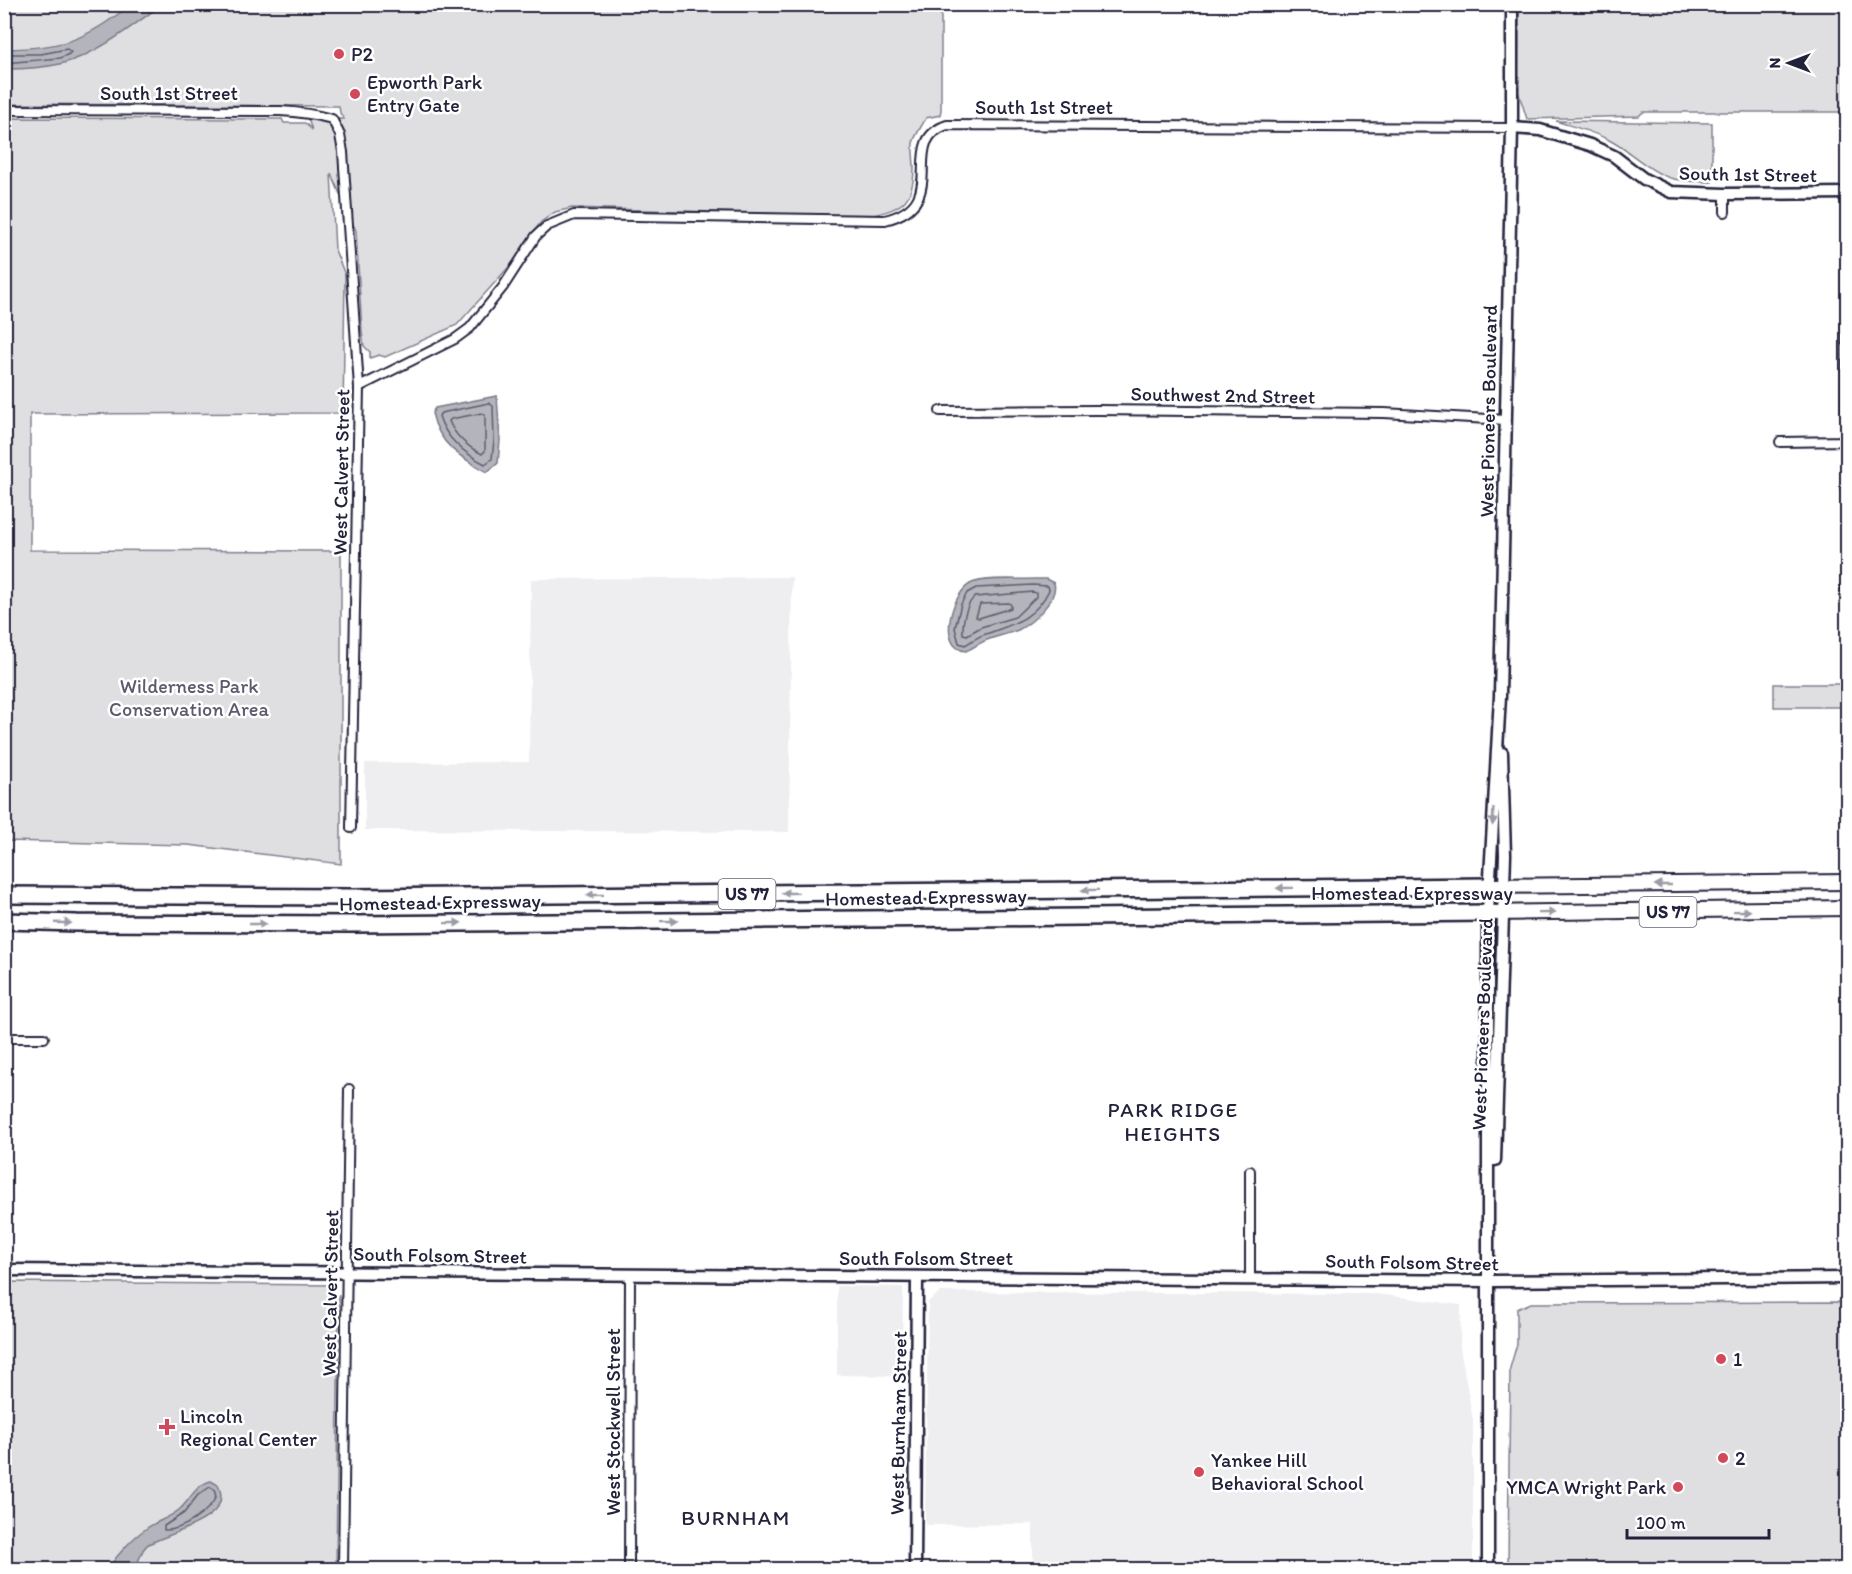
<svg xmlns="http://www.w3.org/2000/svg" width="1852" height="1574" font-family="Itim,sans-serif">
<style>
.built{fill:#eeeef1}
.green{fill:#dfdfe2;stroke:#80808e;stroke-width:1.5}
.water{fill:#b4b4bc;stroke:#7a7a88;stroke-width:1.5}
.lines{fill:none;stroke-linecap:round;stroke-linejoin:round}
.shore{stroke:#5c5c6f;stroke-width:1.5}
.minor-casing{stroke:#22223b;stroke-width:12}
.tertiary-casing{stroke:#22223b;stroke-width:15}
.secondary-casing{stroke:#22223b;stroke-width:15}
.trunk-casing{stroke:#22223b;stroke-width:18}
.motorway-casing{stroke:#22223b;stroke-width:20}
.minor{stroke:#fff;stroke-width:8}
.tertiary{stroke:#fff;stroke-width:10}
.secondary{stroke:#fff;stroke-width:10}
.trunk{stroke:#fff;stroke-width:14}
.motorway{stroke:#fff;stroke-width:15}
.oneway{fill:#9c9ca7}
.poi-dot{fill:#d1495b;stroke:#fff;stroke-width:2}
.labels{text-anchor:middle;stroke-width:5;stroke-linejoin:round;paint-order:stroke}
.shield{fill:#fff;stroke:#646476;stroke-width:1.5}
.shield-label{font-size:18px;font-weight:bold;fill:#22223b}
.poi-label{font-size:20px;fill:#22223b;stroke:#fff;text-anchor:start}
.street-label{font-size:20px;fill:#22223b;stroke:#fff}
.park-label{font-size:20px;fill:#5b5b6d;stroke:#fff}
.neighbourhood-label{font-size:21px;letter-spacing:1.5px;fill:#22223b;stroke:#fff}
</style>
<rect width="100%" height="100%" fill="#fff"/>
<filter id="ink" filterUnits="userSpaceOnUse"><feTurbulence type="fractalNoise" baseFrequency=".0167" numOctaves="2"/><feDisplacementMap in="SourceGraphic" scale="12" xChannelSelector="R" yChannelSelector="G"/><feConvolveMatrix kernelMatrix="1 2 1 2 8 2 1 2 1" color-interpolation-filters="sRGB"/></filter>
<g filter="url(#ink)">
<path class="built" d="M792,577l-3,255 -424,-2v-67l164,-1 2,-183z
M837,1286l66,1 -1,89 -65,-1z
M940,1292l436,2 85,11 -1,42 13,73v149h-440v-45l-108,1 3,-223z"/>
<path class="green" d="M5,5h936v105l-1,5 -14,3c-4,8 -11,17 -13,25 -1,8 1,17 1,24 0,37 -14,42 -46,49l-296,-8 -17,4 -14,10 -16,21 -10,17 -58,65 -72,32 -6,-2 -9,3v-6l-6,-6 -2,-15 -6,-100 -25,-58 4,77 10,25 -2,138 -313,1v136l311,1v313l-153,-19 -183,-4v-723l277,1 2,4h21l7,7 -4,-11h36l-4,-6 -1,-7 -334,-2z
M1519,5h328v107h-204l-4,4 -112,3 -9,-28z
M1556,121l156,2v59c-13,0 -25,0 -38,-3 -24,-6 -43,-28 -65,-39 -17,-9 -35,-13 -53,-19z
M1774,684h73v23h-73z
M5,1282l326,3v11h8l-3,273 -331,1z
M1847,1302v267h-339l2,-201 7,-24v-35l14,-6z"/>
<path class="water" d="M130,5h31c-28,21 -66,51 -101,59 -18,4 -37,5 -55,5v-20c57,-1 80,-8 125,-44z
M497,396l3,44 -2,23 -11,9c-27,-15 -48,-27 -55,-59l3,-5z
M1033,579h13l8,4c5,16 -22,40 -36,47 -10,4 -21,6 -31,10 -8,3 -14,8 -21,11 -30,-3 -14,-60 6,-68 15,-6 44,-3 61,-4z
M211,1481l7,4c18,35 -51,48 -71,60l-4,5 -8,19h-27c9,-14 24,-31 39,-41 10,-7 23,-10 33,-19 11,-10 15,-24 31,-28z"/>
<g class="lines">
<path class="shore" d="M4,54h37l26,-5 4,3 -2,2 -9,4 -56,5
M489,403l4,3 1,34 -2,19 -7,5c-21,-11 -39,-25 -46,-48l2,-3z
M482,413l3,2v36l-3,3c-14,-7 -27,-18 -33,-33l2,-2z
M1033,585l15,1 1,4c-14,29 -36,34 -63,44 -8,2 -14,7 -21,11l-6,-2 -4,-15 6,-24 6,-11 9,-5z
M1033,592l3,1v4l-21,20 -34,10 -14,8 -4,-1c-1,-11 3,-31 12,-37z
M1009,603l2,2v3l-32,10 -3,-1 4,-13z
M210,1487l4,2 2,8c-8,16 -34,34 -52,33v-4l20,-13 14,-18z"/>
<defs>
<path id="minor" d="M4,110l276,1c18,1 34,3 52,8l8,16 3,17 16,235 -8,441
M1725,212v-18
M359,387l96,-48 15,-11 33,-41 33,-51 11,-10 27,-11 311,5c69,-17 11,-78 62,-95l565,3
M940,411l158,-1 286,3 122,7
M1780,442l68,-1
M1846,591l1,-398
M4,1038h40
M1250,1278v-107
M343,1570l6,-481
M629,1570l1,-295"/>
<path id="tertiary" d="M1512,128l28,2 50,15 24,11 30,23 27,13 54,2 123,-1
M1489,1281l359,-3
M915,1570l2,-293"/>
<path id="secondary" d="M1495,1160l10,-305 -3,-102
M4,1270l1485,11
M1488,1570v-657l12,-217 12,-568v-124"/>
<path id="trunk" d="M1490,886l358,-4
M1488,913l360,-5"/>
<path id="motorway" d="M4,895l348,2 1138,-11
M4,921l73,2 275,1 1136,-11"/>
</defs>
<use href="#minor" class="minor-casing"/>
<use href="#tertiary" class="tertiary-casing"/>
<use href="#secondary" class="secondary-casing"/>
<use href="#trunk" class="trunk-casing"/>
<use href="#motorway" class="motorway-casing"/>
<use href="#minor" class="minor"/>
<use href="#tertiary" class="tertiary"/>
<use href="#secondary" class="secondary"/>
<use href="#trunk" class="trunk"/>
<use href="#motorway" class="motorway"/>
</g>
<defs><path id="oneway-solid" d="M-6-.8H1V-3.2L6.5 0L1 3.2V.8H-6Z" transform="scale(1.5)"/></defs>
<g class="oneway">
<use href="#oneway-solid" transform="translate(1493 817) rotate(93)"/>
<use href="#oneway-solid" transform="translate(1663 885) rotate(180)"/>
<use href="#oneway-solid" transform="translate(1285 888) rotate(179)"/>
<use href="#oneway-solid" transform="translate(1090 890) rotate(179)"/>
<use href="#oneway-solid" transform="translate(790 893) rotate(179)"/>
<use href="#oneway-solid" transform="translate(595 895) rotate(179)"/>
<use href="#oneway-solid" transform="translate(1742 911) rotate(-1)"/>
<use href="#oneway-solid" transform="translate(1547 913) rotate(-1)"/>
<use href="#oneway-solid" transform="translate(669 921) rotate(-1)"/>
<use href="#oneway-solid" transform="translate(63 923) rotate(2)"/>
<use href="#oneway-solid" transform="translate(453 923) rotate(-1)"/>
<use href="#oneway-solid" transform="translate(258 924)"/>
</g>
</g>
<g class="poi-dot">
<circle cx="339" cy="54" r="6"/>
<circle cx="355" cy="94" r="6"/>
<circle cx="1721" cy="1359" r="6"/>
<path d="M164 1418h6v6h6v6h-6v6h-6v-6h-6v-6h6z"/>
<circle cx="1723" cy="1458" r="6"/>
<circle cx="1199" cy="1472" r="6"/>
<circle cx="1678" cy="1487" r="6"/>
</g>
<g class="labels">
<g class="shield">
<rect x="718.5" y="879" width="57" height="30" rx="4.5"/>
<rect x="1639.5" y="897" width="57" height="30" rx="4.5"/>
</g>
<g class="shield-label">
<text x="747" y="900">US 77</text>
<text x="1668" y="918">US 77</text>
</g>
<g class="poi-label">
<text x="351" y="61">P2</text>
<text x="367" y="89">Epworth Park<tspan x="367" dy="23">Entry Gate</tspan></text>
<text x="1733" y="1366">1</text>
<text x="180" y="1423">Lincoln<tspan x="180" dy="23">Regional Center</tspan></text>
<text x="1735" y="1465">2</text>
<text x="1211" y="1467">Yankee Hill<tspan x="1211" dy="23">Behavioral School</tspan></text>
<text x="1666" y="1494" text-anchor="end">YMCA Wright Park</text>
</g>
<g class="street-label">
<text x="169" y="100">South 1st Street</text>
<text x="1044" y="114">South 1st Street</text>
<text transform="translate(1748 174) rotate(1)" y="7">South 1st Street</text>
<text transform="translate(1223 395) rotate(1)" y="7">Southwest 2nd Street</text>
<text transform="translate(1488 411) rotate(-89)" y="7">West Pioneers Boulevard</text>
<text transform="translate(341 472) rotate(-89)" y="7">West Calvert Street</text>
<text x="1412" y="900">Homestead Expressway</text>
<text transform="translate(926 897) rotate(-1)" y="7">Homestead Expressway</text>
<text transform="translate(440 902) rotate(-1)" y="7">Homestead Expressway</text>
<text transform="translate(1482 1024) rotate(-88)" y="7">West Pioneers Boulevard</text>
<text transform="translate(440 1255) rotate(1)" y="7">South Folsom Street</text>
<text x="926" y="1265">South Folsom Street</text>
<text transform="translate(1412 1262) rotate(1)" y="7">South Folsom Street</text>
<text transform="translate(330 1293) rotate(-89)" y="7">West Calvert Street</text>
<text transform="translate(613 1422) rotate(-90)" y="7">West Stockwell Street</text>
<text transform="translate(898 1423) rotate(-89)" y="7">West Burnham Street</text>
</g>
<g class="park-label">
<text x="189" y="693">Wilderness Park<tspan x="189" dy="23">Conservation Area</tspan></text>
</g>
<g class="neighbourhood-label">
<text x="1173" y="1117">PARK RIDGE<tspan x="1173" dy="24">HEIGHTS</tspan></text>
<text x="736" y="1525">BURNHAM</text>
</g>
</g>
<rect width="1852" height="1574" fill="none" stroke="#fff" stroke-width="24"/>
<rect x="12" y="12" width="1828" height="1550" fill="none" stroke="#22223b" stroke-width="2" filter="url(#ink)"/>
<g transform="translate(1789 63) rotate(270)" stroke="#ffffff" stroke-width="4.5" paint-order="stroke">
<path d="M0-4.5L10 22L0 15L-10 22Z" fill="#22223b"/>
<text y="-9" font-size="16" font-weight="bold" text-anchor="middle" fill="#22223b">N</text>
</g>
<path d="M1627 1529v9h142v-9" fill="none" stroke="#22223b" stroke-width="3"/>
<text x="1636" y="1529" font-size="18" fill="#22223b" stroke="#ffffff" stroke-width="4.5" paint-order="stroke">100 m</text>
</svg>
